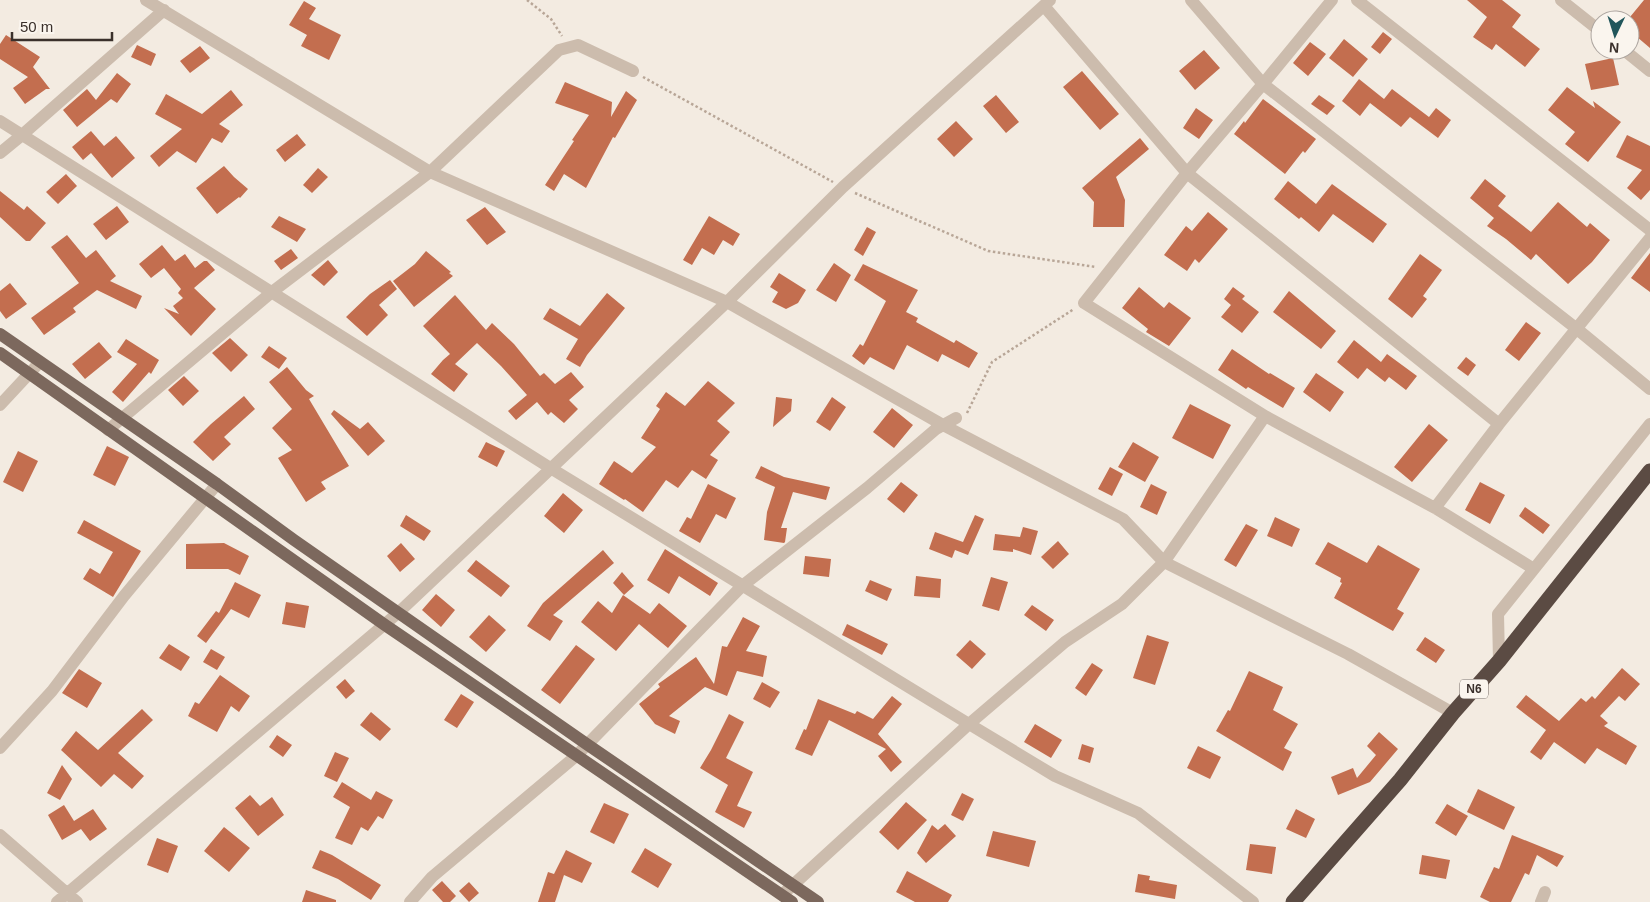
<svg xmlns="http://www.w3.org/2000/svg" width="1650" height="902" font-family="Helvetica,sans-serif">
<style>
.building{fill:#c36e4f}
.lines{fill:none;stroke-linecap:round;stroke-linejoin:round}
.path{stroke:#b8a697;stroke-width:2.5;stroke-dasharray:2.5 2.5;stroke-linecap:butt}
.minor{stroke:#ccbcad;stroke-width:12}
.major{stroke:#7c685d;stroke-width:12}
.highway{stroke:#5b4b43;stroke-width:15}
.labels{text-anchor:middle;stroke-width:4;stroke-linejoin:round;paint-order:stroke}
.shield{fill:#faf5ee;stroke:#746b66;stroke-width:1}
.shield-label{font-size:12px;font-weight:bold;fill:#3a302b}
</style>
<rect width="100%" height="100%" fill="#f3ebe1"/>
<path class="building" d="M1467,0h35l19,15 -9,12 28,22 -15,18 -29,-23 -4,6 -19,-13 14,-20z
M1644,0h6v48l-20,-17v-14z
M304,1l12,7 -7,11 32,16 -12,25 -28,-14 6,-11 -18,-10z
M1383,32l9,7 -12,15 -9,-7z
M6,35l34,22 -7,10 17,22h-4l-21,15 -12,-16 15,-11 -28,-18v-15z
M1344,39l24,20 -15,18 -24,-19z
M1310,42l16,12 -18,22 -15,-13z
M137,45l19,9 -5,12 -20,-9z
M200,46l10,12 -20,15 -10,-12z
M1204,50l16,18 -25,22 -16,-19z
M1613,58l6,27 -28,5 -6,-26z
M1082,71l37,43 -19,16 -37,-43z
M117,73l14,11 -14,19 -6,-4 -34,28 -14,-17 24,-21 9,11z
M1359,79l25,20 8,-10 37,28 7,-9 15,12 -13,18 -28,-21 -9,10 -31,-24 -10,13 -18,-15z
M565,82l47,20 -1,15 15,-26 11,9 -22,38 -2,-1 -27,51 -22,-14 -10,17 -9,-6 29,-44 -2,-1 17,-25 -34,-12z
M1567,87l28,21 -2,-7 28,21 -33,40 -23,-18 10,-12 -27,-22z
M231,90l12,15 -24,19 11,7 -8,12 -10,-5 -16,25 -19,-12 -18,16 -9,-11 32,-27 -27,-15 11,-20 36,20z
M996,95l23,27 -13,11 -23,-27z
M1319,95l16,11 -8,9 -16,-11z
M1263,99l53,40 -11,14 -2,-2 -18,23 -51,-40 10,-13 1,2z
M1196,108l17,12 -14,19 -16,-11z
M956,121l17,18 -19,18 -17,-18z
M91,131l13,15 12,-10 19,22 -23,20 -21,-25 -8,7 -11,-13z
M297,134l9,11 -21,17 -9,-12z
M1627,135l23,11v44l-9,10 -14,-12 15,-18 -26,-13z
M1140,138l9,11 -33,28 9,23 -1,27h-31l1,-25 -12,-14z
M224,166l10,11 14,12 -8,9 -1,-1 -22,17 -21,-26z
M318,168l10,9 -16,16 -9,-8z
M66,174l11,12 -19,18 -12,-12z
M1485,179l21,17 -8,10 33,26 27,-30 29,25 3,-4 20,17 -18,22 -24,22 -32,-30 -5,6 -25,-21 -19,-13 7,-8 -24,-20z
M1288,181l28,23 16,-20 55,40 -14,19 -40,-29 -14,18 -18,-15 -2,2 -25,-20z
M0,191l24,19 3,-4 19,17 -16,18h-4l-26,-24z
M117,206l12,16 -23,18 -13,-16z
M485,207l21,25 -19,13 -21,-25z
M1208,212l20,17 -29,34 -4,-4 -8,12 -23,-16 22,-29 6,5z
M279,216l27,13 -9,13 -26,-15z
M709,216l31,18 -7,12 -10,-6 -9,15 -12,-7 -10,17 -9,-5z
M867,227l9,5 -13,24 -9,-6z
M67,235l19,23 10,-8 20,26 -6,5 32,15 -6,13 -39,-19 -24,18 3,4 -32,23 -13,-17 48,-35 -28,-36z
M162,245l13,16 10,-7 10,14 9,-7h3l8,9 -21,18 22,21 -25,27 -27,-28 15,6 -6,-8 10,-8 -5,-5 3,-4 -17,-21 -13,10 -12,-14z
M291,249l7,9 -17,12 -7,-9z
M426,251l25,21 -2,1 4,3 -39,31 -21,-26 22,-17z
M1650,253v39l-19,-14z
M1420,254l22,16 -19,26 4,3 -15,19 -24,-19z
M328,260l10,12 -14,14 -13,-11z
M834,263l17,12 -15,27 -20,-12z
M863,264l55,26 -12,22 12,6 -2,4 38,21 2,-3 22,13 -9,15 -27,-14 -4,8 -31,-17 -13,25 -24,-13 -6,8 -12,-9 8,-12 3,2 23,-45 -32,-21z
M779,273l27,17 -8,13 -12,6 -14,-7 6,-10 -8,-5z
M390,280l7,9 -18,16 9,10 -21,21 -21,-19 24,-23z
M10,283l17,21 -21,15 -6,-8v-20z
M1139,287l25,21 5,-6 22,16 -22,28 -23,-14 2,-3 -26,-21z
M1233,287l12,9 -3,3 17,13 -17,21 -21,-16 10,-12 -7,-6z
M1289,291l47,40 -15,18 -48,-37z
M607,293l18,15 -38,47 -7,12 -14,-8 12,-20 -35,-20 7,-11 30,18z
M455,295l31,35 6,-7 22,21 26,32 4,-3 11,11 16,-12 13,15 -15,13 9,9 -14,14 -13,-11 -3,3 -11,-13 -21,18 -8,-9 19,-16 -26,-29 -24,-23 -22,21 13,10 -14,18 -23,-18 12,-14 7,-6 -27,-28z
M1526,322l15,11 -22,28 -14,-11z
M230,338l18,17 -17,17 -19,-19z
M126,339l33,21 -8,14 -2,-2 -26,30 -11,-10 25,-28 -20,-12z
M1354,340l27,22 6,-8 30,22 -11,14 -17,-13 -4,5 -18,-14 -9,11 -21,-17z
M99,342l13,15 -27,22 -13,-15z
M269,346l18,12 -8,11 -18,-12z
M1232,349l37,25 1,-1 25,15 -12,20 -35,-21 -2,2 -28,-19z
M1466,357l10,8 -8,11 -11,-8z
M287,367l19,23 8,6 -5,3 40,67 -28,16 5,7 -20,13 -28,-44 14,-8 -20,-22 20,-19 -23,-27z
M1316,373l28,19 -14,20 -27,-20z
M184,376l15,15 -16,15 -15,-16z
M708,381l27,22 -18,18 13,11 -20,23 8,5 -12,19 -14,-9 -14,18 -12,-8 -23,32 -18,-13 -1,1 -25,-16 15,-23 18,12 24,-26 -15,-9 19,-29 -4,-3 10,-14 19,14z
M244,396l11,13 -31,28 7,7 -18,17 -20,-19 18,-18z
M776,397l16,2 -1,12 -18,16z
M832,397l14,10 -16,24 -14,-9z
M1190,404l41,21 -18,34 -41,-21z
M892,408l21,17 -19,23 -21,-16z
M334,410l26,19 8,-7 17,19 -17,15 -37,-42z
M1429,424l19,16 -36,42 -18,-15z
M486,442l19,9 -8,16 -19,-10z
M1133,442l26,15 -14,25 -27,-15z
M107,446l22,11 -14,29 -22,-11z
M18,451l20,10 -15,31 -20,-10z
M761,466l23,11 46,10 -4,13 -33,-8 -12,36h6l-2,14 -1,1 -20,-3 3,-28 8,-25 -20,-9z
M1110,467l13,7 -11,22 -14,-7z
M901,482l17,13 -14,18 -17,-14z
M1480,482l25,13 -15,29 -25,-14z
M708,484l28,14 -10,21 -10,-5 -16,29 -21,-12 8,-14 4,2z
M1151,484l16,8 -10,23 -17,-8z
M563,493l20,17 -19,23 -20,-17z
M1525,507l25,18 -7,9 -24,-18z
M406,515l25,16 -7,10 -24,-15z
M975,515l9,4 -16,36 -13,-5 -3,8 -23,-9 6,-17 28,10z
M1275,517l25,12 -8,18 -25,-11z
M84,520l57,31 -28,46 -30,-18 7,-11 10,6 13,-22 -36,-19z
M1246,524l12,6 -22,37 -12,-7z
M1023,527l15,4 -7,24 -18,-6v3l-20,-2 2,-16 25,3z
M1058,541l11,13 -16,15 -12,-12z
M1328,542l39,21 11,-18 42,24 -23,40 7,4 -11,18 -59,-33 8,-15 -2,-1 1,-4 -26,-14z
M224,543l25,13 -9,19 -12,-6h-42v-25z
M401,543l14,16 -15,13 -13,-16z
M665,549l53,34 -8,13 -31,-20 -10,18 -22,-14z
M603,550l11,13 -61,52 10,6 -13,20 -23,-15 16,-23z
M805,556l26,3 -2,18 -26,-3z
M476,560l34,26 -9,11 -34,-26z
M622,572l12,14 -10,9 -11,-12z
M916,576l25,3 -1,19 -26,-2z
M991,577l17,5 -9,29 -17,-5z
M870,580l22,9 -5,12 -22,-10z
M235,582l26,13 -12,23 -18,-9 -25,34 -9,-7 19,-25 3,2z
M436,594l19,16 -14,17 -19,-17z
M623,595l27,19 9,-11 28,23 -19,22 -29,-24 -23,27 -35,-29 17,-21 14,12z
M286,602l23,4 -4,22 -23,-4z
M1032,605l22,15 -8,11 -22,-16z
M489,615l17,15 -20,22 -17,-15z
M743,617l17,9 -14,25 21,5 -4,21 -26,-6 -10,25 -22,-9 -36,29 11,5 -5,13 -20,-10 -16,-20 21,-17 -2,-3 38,-27 18,27 8,-38 5,1z
M847,624l41,20 -6,11 -40,-20z
M1147,635l22,7 -14,43 -22,-7z
M1425,637l20,13 -9,13 -20,-13z
M970,640l16,14 -14,15 -16,-14z
M169,644l21,13 -9,14 -22,-13z
M576,645l19,14 -35,45 -19,-14z
M211,649l14,8 -8,13 -14,-8z
M1092,663l11,7 -17,26 -11,-8z
M1622,668l18,16 -15,17 -6,-5 -19,20 8,7 -4,3 33,20 -11,19 -29,-17 -12,16 -31,-22 -13,18 -11,-8 16,-22 -30,-23 10,-12 33,26 22,-23 5,4 6,-6 3,3z
M79,669l23,14 -15,25 -25,-15z
M1249,671l34,16 -10,23 25,14 -14,24 8,4 -9,19 -67,-40 12,-21 2,1z
M220,675l30,21 -11,16 -8,-6 -14,26 -29,-16 7,-14 4,2z
M345,679l10,12 -9,8 -10,-12z
M762,682l18,10 -10,16 -17,-9z
M461,694l13,8 -17,26 -13,-8z
M892,696l10,8 -24,30 24,28 -11,10 -13,-16 8,-7 -57,-29 -17,36 -17,-7 9,-20 2,1 12,-31 37,15 2,-3 16,8z
M142,709l11,11 -35,33 26,23 -12,13 -18,-15 -13,13 -40,-37 15,-19 22,19z
M371,712l20,17 -11,12 -20,-16z
M729,714l15,8 -18,36 27,14 -16,34 15,6 -8,16 -29,-16 13,-27 -28,-17 11,-18z
M1035,724l27,16 -11,18 -27,-16z
M1379,732l19,17 -28,33 -32,13 -7,-18 22,-9 4,10 19,-23 -9,-9z
M277,735l15,10 -9,12 -14,-10z
M1082,744l12,4 -4,15 -12,-4z
M1198,746l23,11 -11,22 -23,-11z
M335,752l14,6 -12,24 -13,-6z
M62,765l10,14 -12,21 -13,-7z
M342,782l29,18 5,-9 17,9 -10,19 -5,-3 -10,15 -7,-4 -9,18 -17,-7 15,-31 -17,-10z
M1478,789l37,18 -11,23 -37,-18z
M962,793l12,6 -11,22 -12,-6z
M250,795l10,11 12,-9 12,18 -26,21 -23,-28z
M906,802l21,18 -29,30 -19,-18z
M604,803l25,11 -15,30 -24,-12z
M1447,804l21,12 -12,20 -21,-13z
M64,805l10,16 19,-12 14,20 -17,12 -9,-12 -19,11 -14,-25z
M1296,809l19,10 -9,19 -20,-9z
M945,824l11,12 -30,27 -9,-10 15,-28 6,5z
M224,827l26,21 -21,24 -25,-21z
M993,831l43,10 -7,26 -43,-11z
M1512,835l52,21 -7,11 -20,-12 -8,20 -4,-2 -14,29h-21l-10,-5 14,-30 5,2z
M157,838l21,8 -10,27 -21,-8z
M1250,844l26,3 -4,27 -26,-4z
M645,848l27,16 -14,24 -27,-16z
M320,850l12,5 49,30 -10,15 -33,-21 -26,-11z
M566,850l26,13 -10,20 -18,-8 -9,27h-17l10,-30 6,2z
M1422,855l28,5 -4,19 -27,-5z
M907,871l45,24 -4,7h-33l-19,-10z
M1138,874l12,2 -1,4 28,5 -2,14 -40,-7z
M442,881l14,15 -6,6h-7l-11,-12z
M469,882l10,11 -10,9 -10,-11z
M306,890l30,10v2h-34z"/>
<g class="lines">
<path class="path" d="M527,0l24,19 11,17
M643,77l190,105
M855,193l133,58 108,16
M967,413l25,-51 82,-53"/>
<path class="minor" d="M146,0l284,172 297,130 216,123 180,94 41,43 184,92 105,59
M1191,0l72,84 314,245 73,60
M1332,0l-69,84 -76,89 -103,130 181,113 170,92 99,61
M1357,0l293,230
M1561,0l39,31
M1044,6l143,167 312,251
M1624,50l26,21
M0,121l552,348 417,255 86,52 83,37 115,89
M0,153l22,-18 142,-125
M0,405l40,-43
M108,430l164,-138 158,-120 129,-122 19,-5 55,26
M1435,508l64,-84 151,-186
M1499,661l-1,-47 152,-190
M0,748l52,-57 72,-95 93,-112
M0,835l77,67
M782,895l187,-171 96,-82 57,-38 42,-42 101,-146
M57,902l341,-289 329,-311 116,-115 207,-187
M410,902l22,-25 144,-121 166,-170 125,-98 69,-59 20,-11
M1541,902l4,-10"/>
<path class="major" d="M0,334l217,150 77,56 294,205 230,157
M0,353l385,272 407,277"/>
<path class="highway" d="M1293,902l107,-122 53,-67 46,-52 151,-190"/>
</g>
<g class="labels">
<rect class="shield" x="1460" y="679.5" width="28" height="19" rx="4"/>
<g class="shield-label">
<text x="1474" y="693">N6</text>
</g>
</g>
<g transform="translate(1615 35) rotate(184)"><circle r="24" fill="#faf5ee" stroke="#ada6a0"/>
<path d="M0-4L9 19L0 12L-9 19Z" fill="#21565b"/>
<text y="-8" font-size="14" font-weight="bold" text-anchor="middle" fill="#3a302b">N</text>
</g>
<path d="M12 32v8h100v-8" fill="none" stroke="#3a302b" stroke-width="2.5"/>
<text x="20" y="32" font-size="15" fill="#3a302b" stroke="#faf5ee" stroke-width="4" paint-order="stroke">50 m</text>
</svg>
